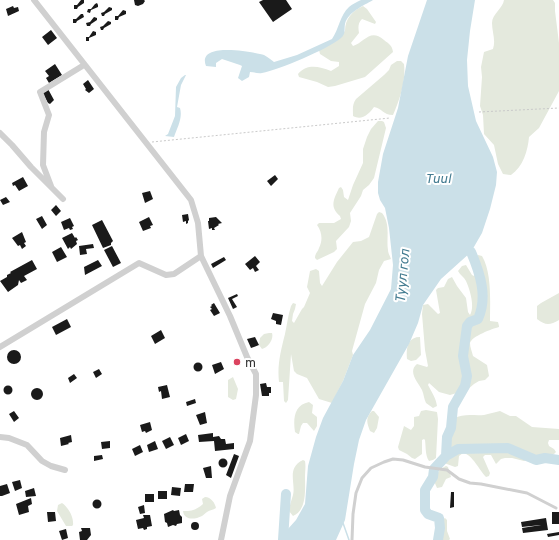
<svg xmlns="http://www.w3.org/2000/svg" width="559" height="540" font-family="Overpass,sans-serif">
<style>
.green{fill:#e4e9dd}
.water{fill:#cbe0e8}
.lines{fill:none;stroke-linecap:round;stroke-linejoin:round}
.stream{stroke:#cbe0e8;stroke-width:1.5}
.river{stroke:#cbe0e8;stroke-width:10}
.building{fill:#1a1a1a}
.path{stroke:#cacaca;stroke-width:1;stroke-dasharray:2 2;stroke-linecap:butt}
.service{stroke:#d0d0d0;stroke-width:3}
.minor{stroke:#d0d0d0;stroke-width:6}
.poi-dot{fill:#db435f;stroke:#fff;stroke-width:1.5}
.labels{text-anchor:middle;stroke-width:4;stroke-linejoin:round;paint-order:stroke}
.poi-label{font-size:13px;fill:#333;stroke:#fff;text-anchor:start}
.water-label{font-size:14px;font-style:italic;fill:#447c91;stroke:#fff}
</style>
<rect width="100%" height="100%" fill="#fff"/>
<path class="green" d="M504,0h49l2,3v8l4,32v48l-20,37 -10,9c-1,13 -6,30 -18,38l-8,-1 -5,-10 -4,-19 -10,-11 -1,-19 -3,-9 2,-29 -1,-10 3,-15 9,-3c3,-9 -1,-17 -1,-26 0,-9 11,-15 12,-23z
M363,6l4,3 9,13 -1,2 -13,-5c-4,4 -4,8 -3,14l-8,10 2,3c12,-4 17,-18 31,-6 5,4 8,5 9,12l-28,25 -30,9 -7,1 -11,-5 -18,-5 -1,-3c10,-11 21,-7 33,-3l8,-5v-4l-8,-1 -11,-7 -1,-4 13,-7 13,-12c0,-12 7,-20 18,-25z
M397,61h4l3,3c2,17 -4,35 -11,51 -10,0 -11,-7 -19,-8 -5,7 -12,14 -21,9 0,-7 -1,-11 3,-17l28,-24 5,-5 2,-5z
M378,121h4l2,1 2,6 -12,50 -5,7 -6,5 -2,6 -11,17 1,8 -2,6 -13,14 1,8 -3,3 -17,8 -2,-2c0,-5 3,-6 4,-10 4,-8 3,-16 -2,-23l2,-2h15l7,-4 -1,-3c-11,-9 -6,-17 -1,-28l2,-1 2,3 1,7 4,3 5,-15 10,-22v-14l4,-12 4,-8z
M379,212l3,1c9,11 4,26 6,37 0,3 2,6 3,9l-7,2 -5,9 -3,13 -11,21 -13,47 1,4 -10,26 -11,22 -13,-4 -12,-21 -10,-4 -3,-3 -3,-17 -3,46 -2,3 -2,-2 -1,-19h-4c-2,-17 2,-32 6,-48 2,-9 3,-19 6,-28l2,-3 3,1 -1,5 -2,5 -1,7 2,2 8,-14 2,-2 6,-14 -3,-6 3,-16 6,-2 3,2 1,12 2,3 15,-24 16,-20 8,-1 8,-4 8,-23z
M478,255l4,1c10,17 8,45 8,65l8,1 1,4v1c-7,2 -27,9 -29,16 0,4 2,9 3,13l14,9 2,11 -4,4 -6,1 -5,3 -7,6 -17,5 -11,-3 -10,-9 -1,2c4,8 8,13 9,21l-4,2 -7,-5c-2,-4 -2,-8 -4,-13 -3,-7 -15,-18 -5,-26l10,3 1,-1 -3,-16 -3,-36 1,-9 5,-1 10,10 2,-1 -4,-23 2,-2 6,-1 4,-8 4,-2 5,9 9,12 2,14 2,3c5,-9 0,-25 -4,-34 -2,-4 -6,-6 -8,-10l4,-5 4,-1 6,10 2,1c3,-5 0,-13 2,-19z
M559,293v27c-9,5 -13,6 -22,-1v-13l4,-3z
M269,333h3c2,6 -4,15 -10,16l-3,-4 1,-7 4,-4z
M420,337l1,18 -5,5 -5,1 -4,-2c-1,-10 0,-22 13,-22z
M233,377l5,12 -2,10 -3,1 -5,-3v-17z
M309,402l4,3 -1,8 5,4v9l-3,5 -7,-8h-4l-2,3 -2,8h-1l-3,-2c-2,-13 -1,-27 14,-30z
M426,410l11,2 1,7 -2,39 -3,2 -4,1c-4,-6 -3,-14 -4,-21l-1,-1 -2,1v14l-7,5 -3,-1 -5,-4 -8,-4 -1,-3 6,-21 7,4 3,-4v-9l5,-1 2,-5z
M372,411h2l5,6 -2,11 -3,5 -4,-2c-3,-8 -5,-13 2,-20z
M500,411l10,5h6l16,11 27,2v11h-10l-1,3 1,3 5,3 2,3 -2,2 -17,3 -13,4 -12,-3h-7l-4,1 -5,5 -5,-9h-6l-2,2 7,16 -1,3 -3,1c-7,-7 -13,-22 -23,-24l-4,3 -1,10 -3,1 -11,-4 4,-10v-15l6,-19c9,-6 19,-3 30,-4 5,-1 11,-3 16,-4z
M303,460l2,1c1,6 0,10 0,16 0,13 2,33 -12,39l-4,-5c1,-7 2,-9 4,-16 3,-12 -7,-27 10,-35z
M446,466l2,1 3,10 -5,2 -4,8 -5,1 -3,-7c2,-6 5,-12 12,-15z
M205,497c6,0 10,6 11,11 -3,2 -6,2 -9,4 -2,1 -3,3 -5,4 -8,4 -18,4 -19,-5 10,0 13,-1 20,-7l-1,-5z
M62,503c6,4 12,14 11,22l-1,1h-6l-9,-15 1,-6z
M445,518l2,2v11l3,8 -1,1h-11l3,-8 -1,-11z"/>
<path class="water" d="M361,0h12c-10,6 -25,12 -28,24 -1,5 1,10 -4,14 -13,11 -62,32 -79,35 -4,1 -8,-1 -12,-1l-1,5 -7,4 -4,-3 4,-12 -2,-1 -18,-6 -6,4v4l-10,-1c-10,-25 48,-14 58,-11 4,2 7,5 10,7l23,-7 35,-16c7,-10 8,-24 17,-32 3,-3 8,-5 12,-7z
M427,0h48l-5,31 -3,29 1,26 8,35 17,36 4,15 -1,13 -6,24 -8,24 -11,19 -30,27 -18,26 -5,18 -9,21 -43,76 -7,20 -5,24 -9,56 -9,20h-55l6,-10 9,-10 9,-16 3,-38 8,-29 7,-19 20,-37 10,-26 17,-25 21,-41 2,-24 -4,-37 -4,-20 -5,-8 -2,-7v-11l5,-28 15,-46 10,-52z
M185,75h1l-5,10 -4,22 3,1c3,10 -3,20 -6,29l-9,-1 3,-2 7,-18 1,-29 5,-9z"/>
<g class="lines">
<path class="stream" d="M343,523l6,17"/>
<path class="river" d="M446,456l12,-7 50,-1 28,12 9,-2 14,2
M283,540l3,-46
M438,540l2,-12 -1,-10 -11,-4 -3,-4v-20l8,-13 1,-8 12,-13 1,-19 4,-9 2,-21 12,-21 2,-10 -4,-20 4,-30 3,-4 8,-3c10,-22 2,-46 -7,-67"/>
</g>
<path class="building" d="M81,0h3v3l-6,4 -1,2h-3v-4h3z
M134,0h10l1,1 -2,3 -5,2 -3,-1z
M263,0h23l6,9 -19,13 -14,-20z
M97,3l1,2v2l-7,3 -1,3 -3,-1 1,-3h3l4,-5z
M13,6l1,2 4,-1 1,4 -11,5 -2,-7z
M109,7l3,1v2l-7,4 -1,2h-2l-1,-3 3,-1z
M123,10l3,1v3l-7,3 -1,3h-3v-4h3z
M81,14h2l1,3 -7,4 -1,2h-3v-4h3z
M94,17l3,1v2l-6,4 -1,2h-3l-1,-3 4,-1z
M108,21l3,1v2l-7,4 -1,2h-2l-1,-3 3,-1z
M51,30l6,8 -9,7 -6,-8z
M93,31l3,1v3l-7,3v3h-3v-4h3z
M55,64l7,11 -13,8 -3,-5 3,-2 -4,-5z
M88,80l6,9 -5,4 -4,-3 1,-1 -3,-5z
M48,89l6,11 -4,4 -2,-1 -6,-11z
M275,175l3,4 -7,7 -4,-5z
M23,177l5,9 -9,5 -4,-6 -2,1 -1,-3z
M150,191l3,8 -8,4 -3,-10z
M6,197l4,5 -7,3 -3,-5z
M56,205l5,6 -5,5 -5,-6z
M188,214l1,6 -1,1v2l-2,1v-3l-3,1 -1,-7z
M42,216l5,9 -5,4 -6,-10z
M149,217l4,8 -3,1 1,2 -8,3 -4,-9z
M216,217l6,6 -4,1 1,1 -5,3 1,2h-3v-2l-3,1 -1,-8h1v-3z
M70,218l4,8 -2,1 1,2 -3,1 -1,-2 -5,2 -3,-8z
M102,220l11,21 -2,2v2l-8,3 -11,-23z
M22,232l4,10 -2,1 2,3 -4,3 -2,-4 -2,1 -6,-8z
M72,233l3,5 1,-1 2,3 -2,1 1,3 -6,5 -1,-2 -2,2 -6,-11z
M93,244l1,4 -8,1 1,5 -7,1 -1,-9z
M112,246l9,17 -8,4 -9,-17z
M61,247l6,10 -10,5 -5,-10z
M255,256l5,6 -4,4 3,4 -4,2 -2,-4 -3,2 -5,-6z
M224,257l2,3 -13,8 -2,-4z
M32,260l5,9 -13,7 3,4 -6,3 -2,-3 -1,5 -10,7 -8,-11 7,-4v-2l4,-2 -1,-1z
M98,260l4,6 -17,9 -1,-8z
M237,294l1,2 -6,3 5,8 -4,2 -5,-11z
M214,303l6,10 -6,3 -4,-6 2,-1 -2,-2 2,-1 -1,-1z
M273,313l10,2 -2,10 -5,-1v-3l-5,-2z
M67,319l4,8 -15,8 -4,-8z
M161,330l4,8 -10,6 -4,-8z
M255,337l4,8 -8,3 -4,-9z
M7 357a7 7 0 1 1 14 0a7 7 0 1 1-14 0Z
M221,362l3,7 -9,5 -3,-9z
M193.5 367a4.5 4.5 0 1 1 9 0a4.5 4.5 0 1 1-9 0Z
M99,369l3,5 -6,4 -3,-6z
M74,374l3,4 -7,5 -2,-5z
M266,383l1,4h4v6h-2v3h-7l-2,-12z
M167,385l3,12 -8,2 -1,-8 -2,1 -1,-5z
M3.5 390a4.5 4.5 0 1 1 9 0a4.5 4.5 0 1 1-9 0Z
M31 394a6 6 0 1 1 12 0a6 6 0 1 1-12 0Z
M195,399l1,4 -9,3 -1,-4z
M14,411l5,7 -5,4 -5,-8z
M205,412l2,11 -7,2 -4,-10z
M150,422l2,8 -6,3 -1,-2 -3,1 -2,-7z
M213,433v4l6,-1 2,3h4l1,5 8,-1v6l-19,2 -1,-10 -15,1 -1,-7z
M186,434l3,7 -8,4 -3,-7z
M71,435l1,7 -4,1 1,1 -8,2 -1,-8z
M170,437l4,8 -8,4 -4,-8z
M110,441v7l-8,1 -1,-7z
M155,441l3,8 -9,3 -2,-7z
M140,445l3,7 -8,4 -3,-7z
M234,454l5,2 -8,22 -5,-3z
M102,455l1,4 -9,2v-5z
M218.5 463a4.5 4.5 0 1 1 9 0a4.5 4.5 0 1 1-9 0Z
M211,466l1,12h-6l-3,-10z
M20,480l2,8 -7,3 -3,-9z
M7,484l3,9 -8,3h-2v-10z
M185,484h9l-1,8h-9z
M172,487l9,1 -1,8 -9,-1z
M34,488l2,8 -10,1 -1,-6z
M158,491h9v8h-9z
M451,492h3v15l-4,1z
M145,494h9v8h-9z
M31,498l1,6 -4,2 1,6 -10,3 -3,-11z
M92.5 504a4.5 4.5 0 1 1 9 0a4.5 4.5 0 1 1-9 0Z
M144,505l1,8 -5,1 -2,-7z
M173,510l1,1 5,-1 1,5 2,2v6l-5,1 -1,2 -3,-1 -5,2 -1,-4 -2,-1 -1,-8z
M47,512h8l1,9 -8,1z
M552,512h7v12h-7z
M143,515h7l2,11 -5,1v2l-3,1 -1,-2 -5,1 -2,-9 8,-2z
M546,518l2,12 -25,3 -1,-5 19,-3 -19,2 -1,-5z
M191 526a4 4 0 1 1 8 0a4 4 0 1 1-8 0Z
M81,528h9l1,7 -4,5h-7l-1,-8 3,-1z
M66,529l2,9 -6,2 -3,-9z
M559,532v3l-11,2 -1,-3z"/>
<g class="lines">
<path class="path" d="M479,112l80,-4
M152,142l238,-24"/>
<path class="service" d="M352,540l1,-26 3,-21 6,-15 9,-10 13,-6 9,-3 10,1 22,7 22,3 12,9 11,4 11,1 46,9 29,15"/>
<path class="minor" d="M34,0l157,200 7,23 3,33 29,60 17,41 9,17v21l-6,46 -20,55 -9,44
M0,133l12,12 19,22 32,32
M51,186l-8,-21 1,-33 5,-17 -9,-23 44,-27
M0,347l139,-84 27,12 8,-1 27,-18
M0,437l9,1 18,7 15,16 9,5 14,4"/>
</g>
<circle class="poi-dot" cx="237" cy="362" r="4"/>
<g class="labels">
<g class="poi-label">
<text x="245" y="367">m</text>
</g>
<g class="water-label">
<text x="438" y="183">Tuul</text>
<text transform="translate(402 276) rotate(-85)" y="5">Туул гол</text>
</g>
</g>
</svg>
